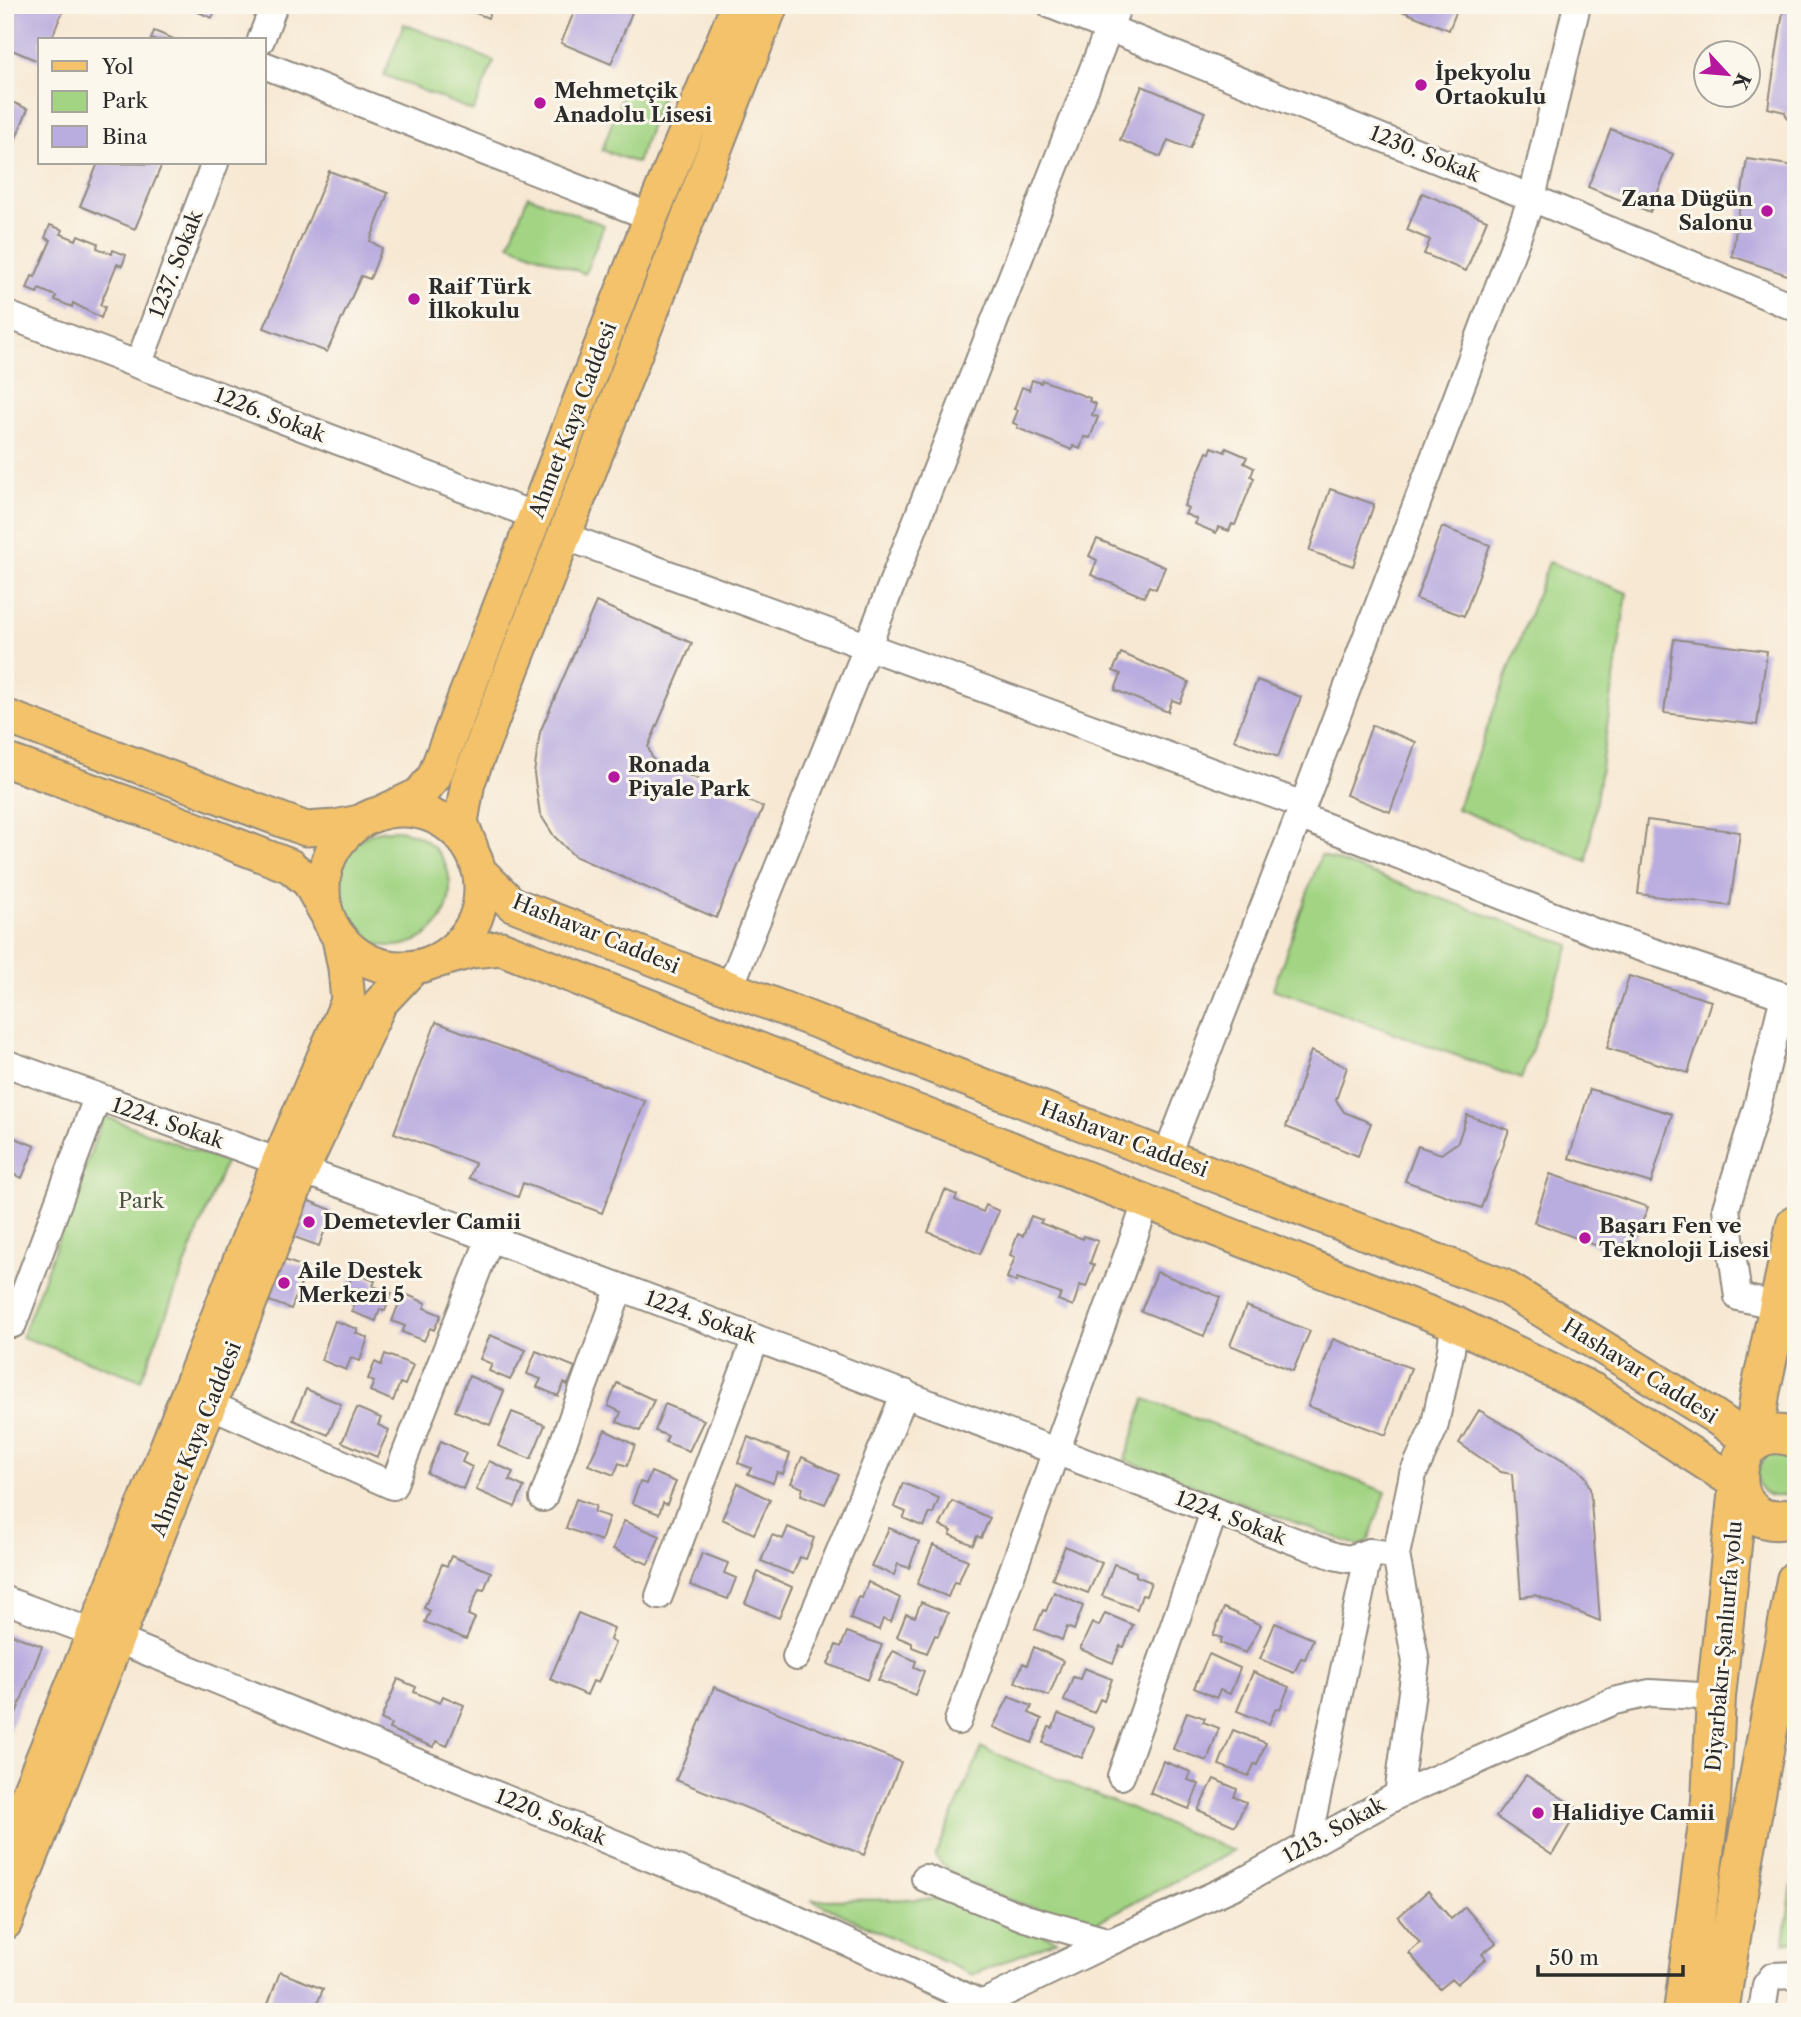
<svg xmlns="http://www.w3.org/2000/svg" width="1801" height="2017" font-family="'Libre Caslon Text',serif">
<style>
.green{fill:#a2d483;stroke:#668057;stroke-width:2}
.building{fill:#b9acdf}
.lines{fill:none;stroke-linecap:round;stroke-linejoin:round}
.minor-casing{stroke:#918a7f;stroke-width:30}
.major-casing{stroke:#918a7f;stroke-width:37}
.highway-casing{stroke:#918a7f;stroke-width:42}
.minor{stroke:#fff;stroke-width:26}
.major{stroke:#f3c26a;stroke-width:33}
.highway{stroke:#f3c26a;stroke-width:38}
.poi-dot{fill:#b5179e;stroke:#fbf7ec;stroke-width:2.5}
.labels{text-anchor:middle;stroke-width:6;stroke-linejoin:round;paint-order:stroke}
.poi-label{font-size:21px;font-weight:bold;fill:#2b2b2b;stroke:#fbf7ec;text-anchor:start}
.street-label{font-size:21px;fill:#2b2b2b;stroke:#fbf7ec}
.park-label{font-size:21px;fill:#495541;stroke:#fbf7ec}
</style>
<rect width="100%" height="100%" fill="#fbf7ec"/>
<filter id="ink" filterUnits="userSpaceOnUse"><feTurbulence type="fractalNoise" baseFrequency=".0143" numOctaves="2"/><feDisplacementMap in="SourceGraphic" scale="14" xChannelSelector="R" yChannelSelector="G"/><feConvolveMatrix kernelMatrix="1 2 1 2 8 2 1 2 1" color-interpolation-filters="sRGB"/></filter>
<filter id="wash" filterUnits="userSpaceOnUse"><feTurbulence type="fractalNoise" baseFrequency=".00686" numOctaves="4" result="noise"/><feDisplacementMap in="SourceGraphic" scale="28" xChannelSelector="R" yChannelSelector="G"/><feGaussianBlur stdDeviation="1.57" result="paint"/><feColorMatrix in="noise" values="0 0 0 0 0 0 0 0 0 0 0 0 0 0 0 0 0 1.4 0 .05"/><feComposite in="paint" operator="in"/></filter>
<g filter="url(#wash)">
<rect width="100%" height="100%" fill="#f7e8d3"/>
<path class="green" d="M404,24l90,37 -21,50 -89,-36z
M627,82l35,13 -25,68 -35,-13z
M528,196l76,29 -19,49 -76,-30z
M1549,562l78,31 -40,268 -130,-52z
M334 888a58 58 0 1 1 116 0a58 58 0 1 1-116 0Z
M1321,855l249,90 -49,134 -248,-90z
M104,1116l121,46 -84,218 -119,-43z
M1145,1399l241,93 -18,49 -9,5 -234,-86z
M1769,1453l22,2 5,5v28c-26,23 -56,-6 -27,-35z
M982,1748l251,103 -140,73c-38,-10 -140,-34 -158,-69z
M1796,1856v85l-12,2z
M958,1899l99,41 -85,35 -161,-75z"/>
<g id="blocks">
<path class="building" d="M5,5h60l-14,35h-11v22l-35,-15z
M182,5h41l-2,7 -5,-2 -4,8z
M456,5h37l-5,13z
M577,5h58l-24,59 -50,-21z
M1387,5h72l-10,25z
M1784,5h12v117l-9,-4 -2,-6 -17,-4z
M154,31l22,9h-25z
M1142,86l63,26 -15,37 -22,-9 -7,17 -41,-17z
M5,99l23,10 -23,55z
M1611,129l62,25 -23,58 -62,-25z
M1747,159l49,7v112l-64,-22z
M98,163l64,1 -27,65 -55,-23z
M329,171l59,22 -18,48 12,7 -12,31 -9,-3 -34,76 -63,-24z
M1422,193l65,27 -21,51 -42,-17 6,-14 -23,-10z
M50,225l13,5 -2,4 15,6 2,-5 20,8 -1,5 15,6 1,-4 13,5 -4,11 -5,-2 -17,41 5,2 -4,11 -28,-15 -1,4 -17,-7 1,-4 -17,-7 -2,4 -10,-4 5,-13 3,1 16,-37 -6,-2z
M1032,380l9,3 1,-3 48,18 -1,3 7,3 -4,11 6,2 -8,21 -6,-1 -4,12 -7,-3 -1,4 -55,-22 1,-3 -5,-2 5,-13 -4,-1 8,-22 7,3z
M1212,447l13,5 1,-4 21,9 -3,6 10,5 -3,8 3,2 -19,47 -3,-1 -3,7 -11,-4 -2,6 -21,-9 2,-5 -12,-5 3,-6 -4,-2 23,-54 3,1z
M1330,489l44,15 -21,62 -44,-15z
M1442,527l48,18 -26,71 -48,-17z
M1097,539l68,28 -9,22 -7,-3 -5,11 -53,-22 6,-15 -8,-4z
M596,602l96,41 -44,104 5,13 110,47 -47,111 -142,-62 -20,-20 -14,-22 -6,-40 6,-42z
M1674,639l93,12 -10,74 -93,-12z
M1121,653l68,29 -9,21 -8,-3 -4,12 -53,-22 6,-16 -8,-3z
M1257,680l44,17 -23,60 -44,-17z
M1372,725l44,17 -26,70 -44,-17z
M1647,820l93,12 -10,74 -92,-12z
M1629,976l82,25 -23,72 -81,-25z
M436,1022l209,79 -43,112 -79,-30 -5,14 -49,-19 6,-15 -81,-30z
M1311,1051l36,16 -11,33 8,12 27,11 -13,33 -72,-29z
M1590,1089l82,25 -21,69 -82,-25z
M1467,1115l42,15 -28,78 -76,-27 13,-35 23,8 17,-12z
M5,1134l30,12 -13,32 -17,-7z
M1550,1174l98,33 -11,28 -17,10 -20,2 -66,-25z
M945,1190l12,5 -2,5 28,12 3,-7 13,6 -19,43 -52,-22z
M299,1197l33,13 -13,36 -33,-12z
M1031,1216l11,4 -2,3 43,16 1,-3 14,5 -8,22 4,2 -8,22 -6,-2 -7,21 -15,-6 3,-6 -44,-16 -1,4 -9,-4 8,-21 -5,-2 8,-21 5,2z
M276,1257l31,11 -16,41 -30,-11z
M1157,1272l63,25 -16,39 -63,-25z
M353,1273l22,8 -2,5 19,7 -7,18 -5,-2 -4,12 -24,-9 2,-7 -11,-5z
M403,1293l23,10 -2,5 17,7 -7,15 -4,-2 -6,13 -22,-9 3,-6 -13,-5z
M1246,1306l64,25 -17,40 -63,-26z
M335,1321l23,8 -2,4 12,5 -8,23 -9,-3 -5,12 -25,-10z
M490,1335l36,15 -16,30 -21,-9 3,-7 -12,-5z
M1333,1339l78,29 -25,67 -78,-29z
M536,1351l39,16 -7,18 -4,-2 -6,13 -21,-9 4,-8 -14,-5z
M385,1354l28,11 -8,20 -5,-2 -7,18 -23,-10 4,-9 -6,-3 7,-17 6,3z
M469,1376l35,15 -14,34 -35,-14z
M617,1383l37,17 -14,31 -23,-9 4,-10 -13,-6z
M306,1389l35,15 -13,31 -35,-15z
M665,1404l39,16 -15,31 -24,-9 3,-6 -13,-5z
M357,1408l24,10 -3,7 11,5 -12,27 -35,-15z
M1479,1410l99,59 8,8 4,12 10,132 -65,-26 -14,2 -9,-123 -11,-2 -42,-29z
M512,1412l33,13 -14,34 -33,-13z
M605,1430l30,15 -8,21 -8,-3 -5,12 -26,-10z
M748,1437l42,17 -7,20 -6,-2 -4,11 -25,-9 3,-6 -13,-5z
M441,1441l25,12 -4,9 10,5 -9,22 -36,-16z
M802,1457l37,18 -14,29 -24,-9 2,-7 -12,-5z
M489,1461l24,11 -4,8 15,7 -9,20 -39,-17z
M651,1472l25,10 -9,22 -4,-1 -4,11 -27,-11 8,-21 6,2z
M738,1483l32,17 -16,34 -32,-15z
M903,1483l36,15 -6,16 -3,-1 -6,14 -21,-9 3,-6 -12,-5z
M576,1499l20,7 -2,6 15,5 -8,24 -35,-13z
M952,1501l38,17 -9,20 -4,-2 -4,9 -23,-10 2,-4 -12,-5z
M624,1521l36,15 -12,28 -35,-15z
M788,1527l26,11 -8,21 -6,-2 -7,17 -32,-13 11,-26 11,4z
M889,1528l30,14 -10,26 -11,-4 -4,11 -23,-9z
M933,1545l35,15 -10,23 -4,-1 -6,15 -31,-13z
M1065,1546l37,17 -14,30 -36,-14z
M702,1553l26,10 -4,10 12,5 -8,21 -38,-14z
M451,1556l40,16 -7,18 -5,-1 -11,26 7,3 -9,21 -41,-17 5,-11 -6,-3 18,-44 5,2z
M1114,1564l22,8v4l15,6 -5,14 -4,-1 -5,14 -35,-13z
M758,1572l34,15 -13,31 -34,-15z
M868,1582l32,16 -9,24 -8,-3 -4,11 -29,-11 8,-22 4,1z
M1054,1592l29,14 -9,24 -7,-3 -5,13 -27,-11 8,-19 3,1z
M921,1602l27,11 -10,23 -3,-1 -8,18 -15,-6v-4l-15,-6 9,-23 9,3z
M1224,1608l37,17 -15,28 -26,-10 2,-5 -9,-3z
M578,1613l36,15 -4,12 5,3 -17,40 -5,-2 -6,14 -37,-16z
M1105,1613l28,12 -9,22 -4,-1 -7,17 -33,-14 12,-26 7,3z
M1275,1623l38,16 -8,20 -4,-1 -7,15 -34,-14z
M5,1632l37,14 -37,96z
M847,1632l35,13 -14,35 -40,-16 8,-19 5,2z
M1034,1647l29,14 -14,35 -34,-14 8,-19 4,2z
M893,1651l23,10 -2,6 10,4 -9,24 -37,-15z
M1209,1654l31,14 -10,26 -10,-4 -4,8 -22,-10z
M1084,1668l28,11 -8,22 -4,-2 -6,14 -30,-12 9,-24 7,2z
M1253,1672l36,15 -9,22 -4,-1 -7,16 -32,-13z
M398,1679l18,8 -2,5 26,11 3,-7 21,9 -17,41 -11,-5 -3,6 -44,-18 2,-5 -10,-5z
M714,1687l187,75 -37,93 -188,-75z
M1009,1697l23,9 -3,7 13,6 -10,24 -39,-16z
M1187,1712l18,6 -2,4 16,6 -12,33 -34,-12z
M1058,1714l36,14 -12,30 -39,-15 6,-16 4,1z
M1233,1730l33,13 -9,22 -3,-1 -5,12 -30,-11z
M1163,1761l28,11 -3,8 11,4 -10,25 -39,-16z
M1526,1775l53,34 -27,46 -56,-38z
M1214,1779l23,10 -3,8 12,5 -11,24 -37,-16z
M1428,1891l23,28 14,-12 31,36 -14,11 4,5 -29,25 -5,-5 -12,10 -31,-36 11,-10 -22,-26z
M280,1972l43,17 -9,23h-49z"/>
</g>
</g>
<g filter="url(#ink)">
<use href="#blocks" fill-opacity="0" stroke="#918a7f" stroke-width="2"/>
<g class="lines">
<defs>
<path id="minor" d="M1051,5l481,193 264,110
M261,40l13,-35
M264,65l387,152
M5,314l530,202
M138,365l77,-202
M564,536l739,269
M1299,816l298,117 187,63 -27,111 -31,101 12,89 41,9
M730,987l138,-342 250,-640
M5,1063l485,175 844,318 15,3 20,-7 27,3
M1167,1155l132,-339 233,-618 45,-193
M13,1324l84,-226
M193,1397l200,89 97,-248
M543,1498l77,-211
M659,1596l97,-258
M5,1600l89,33
M116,1639l654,268 212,97
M796,1657l109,-264
M958,1721l189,-520
M1121,1776l93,-264
M1398,1795l18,-133 -20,-107 17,-81 21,-46 17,-78 3,-27
M1307,1844l62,-292
M925,1878l100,40 85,24
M967,2011l143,-69 126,-57 162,-90 216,-94 36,-8 66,4
M1762,2012l4,-27 7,-9 23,-1"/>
<path id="major" d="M5,716l301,113 29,-2 24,-5
M5,760l138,49 147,57 19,16 16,29
M323 889a79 79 0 1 1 158 0a79 79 0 1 1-158 0Z
M383,812l36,-17 15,-18 217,-560 87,-212
M471,848l-10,-26 7,-40 303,-777
M480,872l32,32 991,382 211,130 39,27
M437,961l35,-10 29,-3 953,375 139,67 143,93
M5,1850l89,-217 185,-472 69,-160 -3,-33 -6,-30
M5,1923l297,-753 78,-167 32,-34"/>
<path id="highway" d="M1796,1438c-79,-27 -75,107 0,78
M1753,1443l7,-49 36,-170
M1683,2012l28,-211 5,-104 22,-209
M1719,2012l23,-143 54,-289"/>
</defs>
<use href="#minor" class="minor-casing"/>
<use href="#major" class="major-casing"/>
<use href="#highway" class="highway-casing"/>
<use href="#minor" class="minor"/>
<use href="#major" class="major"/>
<use href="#highway" class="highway"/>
</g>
</g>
<g class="poi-dot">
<circle cx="1421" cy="85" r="7"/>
<circle cx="540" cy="103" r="7"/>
<circle cx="1767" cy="211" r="7"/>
<circle cx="414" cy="299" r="7"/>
<circle cx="614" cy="777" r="7"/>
<circle cx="309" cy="1222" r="7"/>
<circle cx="1585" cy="1238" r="7"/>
<circle cx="284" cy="1283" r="7"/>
<circle cx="1538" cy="1813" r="7"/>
</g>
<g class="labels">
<g class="poi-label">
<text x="1435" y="80">İpekyolu<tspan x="1435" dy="24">Ortaokulu</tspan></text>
<text x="554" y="98">Mehmetçik<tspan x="554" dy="24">Anadolu Lisesi</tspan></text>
<text x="1753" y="206" text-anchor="end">Zana Dügün<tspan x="1753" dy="24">Salonu</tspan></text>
<text x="428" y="294">Raif Türk<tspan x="428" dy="24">İlkokulu</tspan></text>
<text x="628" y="772">Ronada<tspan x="628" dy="24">Piyale Park</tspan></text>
<text x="323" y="1229">Demetevler Camii</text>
<text x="1599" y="1233">Başarı Fen ve<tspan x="1599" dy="24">Teknoloji Lisesi</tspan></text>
<text x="298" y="1278">Aile Destek<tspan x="298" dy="24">Merkezi 5</tspan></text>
<text x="1552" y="1820">Halidiye Camii</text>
</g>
<g class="street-label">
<text transform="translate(1425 154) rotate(22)" y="7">1230. Sokak</text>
<text transform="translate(176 264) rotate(-69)" y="7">1237. Sokak</text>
<text transform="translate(270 415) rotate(21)" y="7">1226. Sokak</text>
<text transform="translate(573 420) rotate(-69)" y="7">Ahmet Kaya Caddesi</text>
<text transform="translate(596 934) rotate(22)" y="7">Hashavar Caddesi</text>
<text transform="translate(168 1123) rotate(19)" y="7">1224. Sokak</text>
<text transform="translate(1124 1139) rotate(21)" y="7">Hashavar Caddesi</text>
<text transform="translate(701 1317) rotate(20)" y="7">1224. Sokak</text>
<text transform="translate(1640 1371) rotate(32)" y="7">Hashavar Caddesi</text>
<text transform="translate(196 1439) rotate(-68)" y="7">Ahmet Kaya Caddesi</text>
<text transform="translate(1231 1518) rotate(21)" y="7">1224. Sokak</text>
<text transform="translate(1724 1646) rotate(-85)" y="7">Diyarbakır-Şanlıurfa yolu</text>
<text transform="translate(551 1817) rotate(22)" y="7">1220. Sokak</text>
<text transform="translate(1334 1830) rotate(-29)" y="7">1213. Sokak</text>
</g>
<g class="park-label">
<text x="141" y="1208">Park</text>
</g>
</g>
<rect width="1801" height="2017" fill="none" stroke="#fbf7ec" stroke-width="28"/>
<rect x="38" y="38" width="228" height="126" fill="#fbf7ec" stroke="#a8a59f" stroke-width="2"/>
<rect x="52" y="61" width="35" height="10" fill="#f3c26a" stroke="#a8a59f" stroke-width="2"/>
<text x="102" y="74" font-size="21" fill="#2b2b2b">Yol</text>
<rect x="52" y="91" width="35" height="21" fill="#a2d483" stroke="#a8a59f" stroke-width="2"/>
<text x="102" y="108" font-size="21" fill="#2b2b2b">Park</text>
<rect x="52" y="126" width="35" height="21" fill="#b9acdf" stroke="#a8a59f" stroke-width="2"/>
<text x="102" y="144" font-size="21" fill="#2b2b2b">Bina</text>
<g transform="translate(1727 74) rotate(116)"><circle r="33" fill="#fbf7ec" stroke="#a8a59f" stroke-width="2"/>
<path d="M0-5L12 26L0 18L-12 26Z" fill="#b5179e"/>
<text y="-10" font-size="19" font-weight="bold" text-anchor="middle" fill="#2b2b2b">K</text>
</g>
<path d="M1538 1965v10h145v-10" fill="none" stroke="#2b2b2b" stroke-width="3.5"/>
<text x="1549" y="1965" font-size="21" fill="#2b2b2b" stroke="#fbf7ec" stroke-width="5" paint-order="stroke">50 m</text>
</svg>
